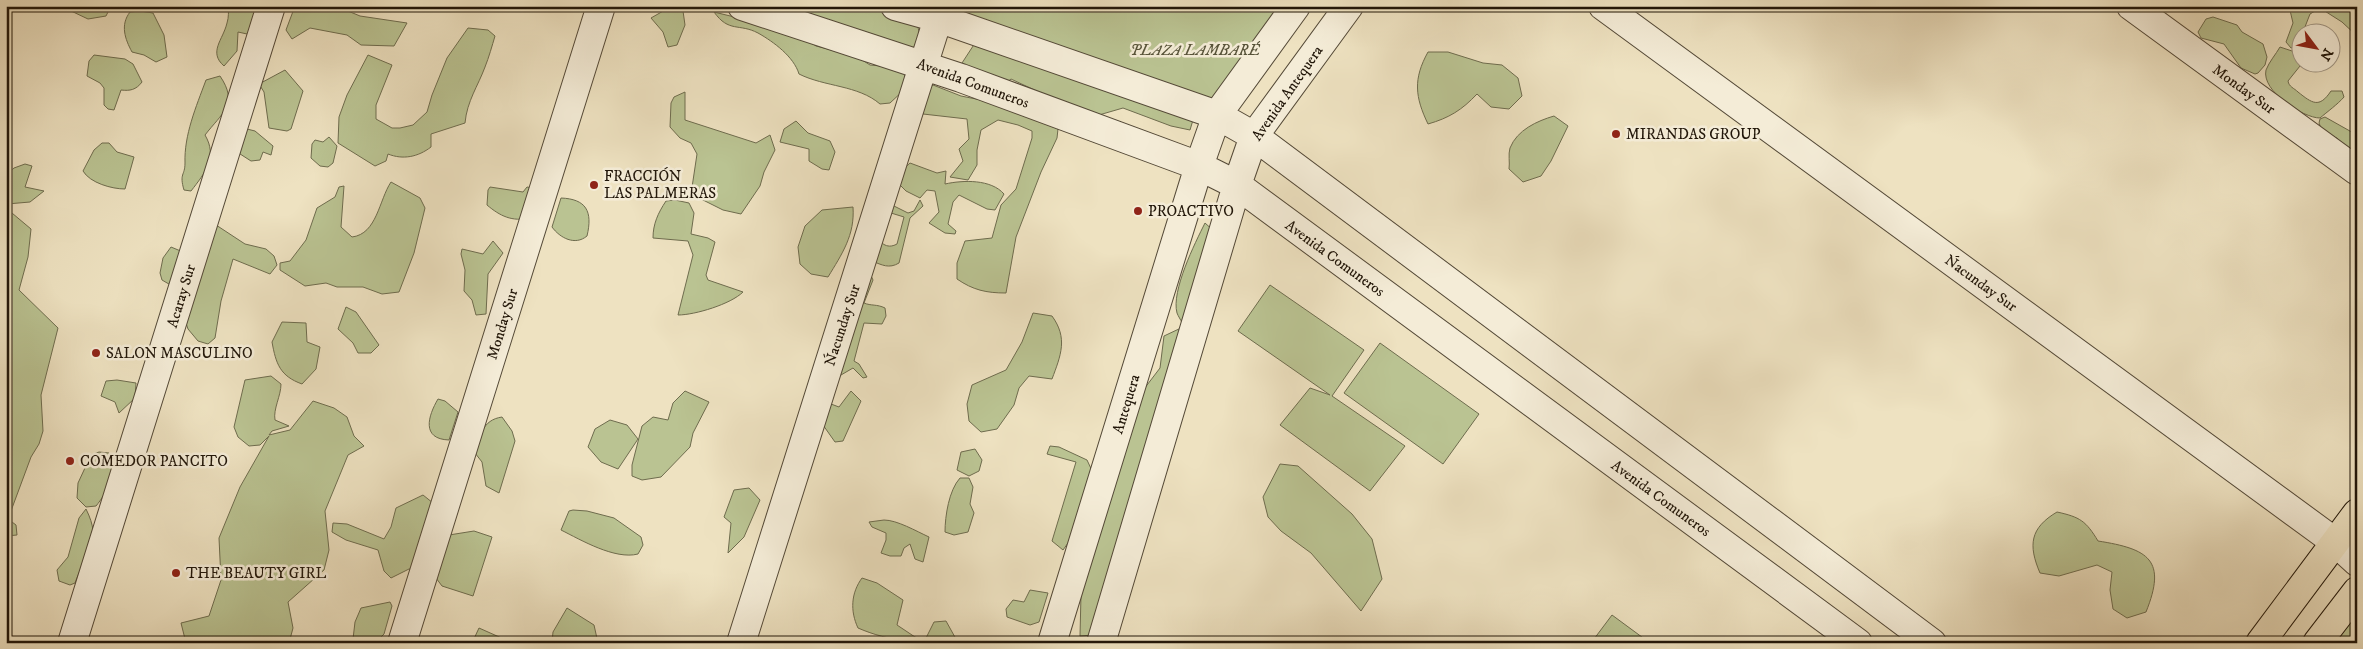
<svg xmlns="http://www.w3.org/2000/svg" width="2363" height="649" font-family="'IM FELL DW Pica',serif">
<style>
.green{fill:#bac392;stroke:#6e6c4e}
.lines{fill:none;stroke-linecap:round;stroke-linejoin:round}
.minor-casing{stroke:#544937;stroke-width:30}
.major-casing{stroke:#211609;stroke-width:30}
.minor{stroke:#f4ecd7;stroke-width:28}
.major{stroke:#eee2c1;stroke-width:28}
.poi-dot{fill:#8f2418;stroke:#f4ecd7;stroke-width:2}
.labels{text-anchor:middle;stroke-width:5;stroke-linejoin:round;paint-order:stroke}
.park-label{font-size:15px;font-style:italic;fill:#575339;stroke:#f4ecd7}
.street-label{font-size:15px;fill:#211609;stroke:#f4ecd7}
.poi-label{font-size:15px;fill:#211609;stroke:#f4ecd7;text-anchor:start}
</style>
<rect width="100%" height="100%" fill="#eee2c1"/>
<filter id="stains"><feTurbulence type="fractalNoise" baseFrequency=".004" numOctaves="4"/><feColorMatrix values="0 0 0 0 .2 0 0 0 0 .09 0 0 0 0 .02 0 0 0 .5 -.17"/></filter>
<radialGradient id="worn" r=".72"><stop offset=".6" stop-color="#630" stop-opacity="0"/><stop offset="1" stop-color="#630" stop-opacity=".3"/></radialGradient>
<path class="green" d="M53,6h54l2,4 -3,6 -18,3 -19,-9z
M229,6h48l-21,30 -18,-4 -1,19 -13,15c-16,-14 -1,-26 3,-43 2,-6 1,-11 2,-17z
M295,6h41l24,10 47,7 -13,23 -33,-1 -14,-10 -37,-7 -18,11 -6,-9z
M759,6h146c13,9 14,24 15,38l-15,21 -1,25 -14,13 -10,1c-22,-19 -55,-17 -81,-30 -5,-17 -25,-32 -41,-41 -19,-10 -29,0 -44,-21l81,20 21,14 40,10 14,9 11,1z
M950,6h334l-70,96 -265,-92z
M2289,6h68v30l-15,-14 -22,-14 -10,6 -7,18h-3l-2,14 -7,2 -5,-6 7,-19z
M665,10l18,1 2,14 -8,20 -9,2 -5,-15 -12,-14z
M140,11l13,2 11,22 3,22 -11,5 -12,-7 -12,-3c-7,-13 -12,-27 -2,-40z
M2213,17l24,8 5,7 21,12 4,13 -2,8 -7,8 -3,1 -14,-6 -17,-24 -23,-6 -3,-6 8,-13z
M468,28l20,2 7,6c-3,10 -6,21 -10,31 -7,19 -18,34 -20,56l-34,11v13c-13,10 -28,13 -43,7l-2,7 -11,5 -37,-23 1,-26 8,-22 21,-40 24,10 -16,40v14l16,9h8l13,-3 14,-13 5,-17 15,-37z
M975,43l218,77 -3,10 -19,-4 -48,-18 -31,9 -81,-38 -15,12 -35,-13 1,-15z
M2280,47l18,6 2,13 -12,15c1,6 6,7 10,11 14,11 21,17 33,-1h11l2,6c-6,7 -17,15 -24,21 -17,0 -59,-27 -54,-48 3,-8 10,-16 14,-23z
M1428,52h20l35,11 19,2 16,13 4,18 -13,13 -18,-2 -14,-13c-15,16 -28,24 -49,30 -13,-27 -15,-45 0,-72z
M94,55l31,4 8,5 9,18c-6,8 -12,9 -21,8l-7,20 -6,-1 -4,-4v-17l-4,-5 -13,-7 2,-15z
M285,70l18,21 -12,38 -4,2 -18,-3 -5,-36 -5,-8z
M220,76c19,28 2,37 -15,59 13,22 0,38 -14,56l-7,-1c-5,-17 1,-14 1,-27 -1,-28 11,-56 21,-83z
M933,85l28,11 35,7 62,26 -1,9 -16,34 -25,65 -10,56c-20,0 -33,-3 -49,-14v-16l8,-22 27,-3 9,-33 15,-16 16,-51v-7l-14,-6 -20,-5 -17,10 -4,20v15l-9,15 -18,-3 13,-16 -4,-12 10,-10 -2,-20 -44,-5 -1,-17z
M685,92v28l71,23 14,-8 5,15 -11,22 -4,14 -19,28 -18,-4 -32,-16 6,-40 -6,-11 -11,-5 -10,-11 1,-24 3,-6z
M1554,116l14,10 -17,35 -10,15 -18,6 -14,-13c1,-6 -1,-15 1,-21 7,-18 27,-27 44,-32z
M2325,117l32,18v15l-6,2 -14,-14 -14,-5 -4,-10 1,-4z
M796,121l12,12 22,8 5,11 -6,18 -7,-1 -13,-8v-12l-29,-7 4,-13z
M247,129l8,2 18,15 -2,9 -8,-3 -3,8 -9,1 -14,-9z
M329,137l8,9 -4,17 -5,4 -8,-1 -9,-8 1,-14 3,-4 8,2z
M102,143h7l8,9 17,5 -9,32c-13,0 -35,-6 -42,-18l11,-21z
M910,163l27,10 9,-2 -1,13c18,-4 46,-5 59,10l-9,16 -8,-1 -28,-14 -6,7 -5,22 8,7 -1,3 -10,-1 -16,-10 10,-11 -4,-21 -8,-1 -7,8 -14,-7 -7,-7v-11z
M25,164l7,2 -7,21 19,4 -14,11 -23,2 -1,-29 8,-7z
M391,182l29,16 5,10 -11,45 -15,39 -17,2 -19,-7h-26l-11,-4 -21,3 -25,-16v-7l10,-2 16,-21 11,-32 18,-11 4,-10 5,-1 -3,41 11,10c25,-3 27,-37 39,-55z
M490,187l33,5 4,-5 17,3 -14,28c-18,4 -30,-2 -43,-13l1,-15z
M561,198c25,1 32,13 26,38 -12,10 -27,2 -35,-9z
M675,200l14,3 5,10 -3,21 17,4 7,4 -9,33 2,5 35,12c-12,12 -48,23 -65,23l15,-60 -5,-14 -35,-3c0,-14 5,-25 13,-37z
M920,200l3,6 -13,12 -11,45c-10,6 -17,2 -27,-2l2,-27c6,8 12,16 23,10l7,-27 -13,-4 -7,23 -3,3 9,-35 18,9 6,-2z
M853,207c2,28 -11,47 -25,70l-17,-3 -11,-10 -2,-17 7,-21 17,-16z
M6,208l25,21 -3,28 -9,33 39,38 -17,67 2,36 -4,13 -8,13 -23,62 8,6 1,10 -11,1z
M213,223l32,21 21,5 8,7 3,9 -7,9 -37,-15 -12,42 -6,37 -7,6 -10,-3 -10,-12 -14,-42 -12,-7 -2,-7 3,-15 8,-11 12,5z
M1205,223l10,9 -33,91c-1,-3 -4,-7 -5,-10 -6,-22 18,-70 28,-90z
M493,241l10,12 -15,21 -2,40 -10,1 -4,-15 -8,-9 1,-21 -4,-16 1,-5 21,5z
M869,271l4,9 -9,23c7,3 13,1 21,5l1,8 -4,8 -18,-1 -10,38 5,3 8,13 -4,1 -10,-10 -12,7 -4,-3z
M1270,285l94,65 -32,46 73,50 -35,45 -90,-66 30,-37 20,7 -92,-64z
M346,307l10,5 23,33 -8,8h-13l-5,-10 -15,-14z
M1033,313l19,3c16,22 9,39 0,63l-23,-3 -10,12 -5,17 -17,24 -16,3 -12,-11 -2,-17 5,-19 34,-15 16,-28z
M282,322l24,1 1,19 13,5 -4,22 -14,15c-22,-8 -26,-20 -30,-42z
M1181,328l-88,307 -13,1 1,-42 63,-205 16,-21 4,-32z
M1380,343l99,71 -36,50 -99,-71z
M271,376l10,8c0,12 -8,25 -6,36l14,6 -17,5 -3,4 21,-5 23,-29 21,7 13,9 7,19 10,10 -16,9 -23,56 4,39 -5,20 -36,32 5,26 -4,15h-103l-5,-20 28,-7 12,-36 -2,-42 21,-51 29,-51 -9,9 -11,1 -11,-9 -4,-10 11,-47z
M117,380l19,3 -1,15 -16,15 -4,-11 -14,-6 5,-15z
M685,391l24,11 -16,31 -3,14 -29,30 -19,3 -10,-4v-11l10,-39 11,-9 15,3 5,-17z
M851,391l10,10 -18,40 -8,1 -12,-17 2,-20 6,-1 8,3z
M438,399l7,2 13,11 -9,28c-28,-1 -21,-24 -11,-41z
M502,417l10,14 3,10 -16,52 -13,-7 -4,-24 -7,-9c5,-17 7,-33 27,-36z
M610,420l17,5 11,14 -20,30 -17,-7 -13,-15 7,-18z
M1050,446l9,1 28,13 7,15 -13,50 -18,25 -11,-9 24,-79 -29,-8z
M975,449l7,11 -3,11 -10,5 -12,-6 4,-18z
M99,452l10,1c13,14 -3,41 -13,53l-10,1 -9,-9 1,-15 13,-28z
M1280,464l18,2 54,48 20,25 10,40 -21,32 -50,-58 -30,-22 -13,-14 -5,-20z
M960,478h9l4,9 -3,17 4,9 -6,19 -14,3 -9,-3c0,-16 4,-42 15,-54z
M749,488l11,12 -16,37 -16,16 3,-30 -7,-6 10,-27z
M423,495l15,12 -13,63 -16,-1 -18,9 -7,-7 -6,-21 -32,-10 -14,-8 1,-9 14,1 37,15 7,-12 5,-19z
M86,509c17,34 0,43 -11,74l-5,2 -11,-4 -2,-11 11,-13 11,-39z
M573,510l14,1 27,7 27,19 2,8 -5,9c-23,6 -57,-14 -77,-24l8,-19z
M2057,512c23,5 29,9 41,29 51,8 69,19 48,71l-19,6 -14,-9 -3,-19 2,-18 -15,-7 -38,11 -19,-3c-12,-28 -10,-45 17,-61z
M884,520c13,0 32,11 45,17l-6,25 -8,-3 -5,-15 -6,4 -3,8h-11l-9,-3 5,-13v-7l-14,-6 -3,-5z
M474,531l18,6 -19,59 -31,-10 -6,-8 13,-43z
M862,578l15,5 26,17 -6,25 18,12 10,3 9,-18 12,-1 10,18 -1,4c-35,0 -65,-1 -97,-15 -8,-17 -7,-35 4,-50z
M1030,590l18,3 -9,29 -9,3 -23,-8 -1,-8 7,-9 11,2z
M390,602l2,4 -8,28 -9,9h-19l-3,-4 2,-17 6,-14z
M2357,603v40h-30z
M567,608l27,17 4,18h-48l2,-1 1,-10z
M1612,615l38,28h-59z
M479,628l27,12 14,3h-48z"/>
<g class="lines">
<defs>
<path id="minor" d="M742,6l219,72 238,88 38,19 621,458
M895,6l43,12 279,97 37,21 678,507
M1603,6l732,536 22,20
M2131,6l226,165
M72,643l199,-637
M402,643l199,-637
M741,643l201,-637
M1052,643l147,-477 18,-51 79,-109
M1101,643l136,-458 17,-49 95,-130"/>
<path id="major" d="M2260,643l97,-130
M2317,643l40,-52"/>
</defs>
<use href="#minor" class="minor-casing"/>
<use href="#major" class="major-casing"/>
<use href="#minor" class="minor"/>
<use href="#major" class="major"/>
</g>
<g class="poi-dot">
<circle cx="1616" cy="134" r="5"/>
<circle cx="594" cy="185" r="5"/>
<circle cx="1138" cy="211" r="5"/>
<circle cx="96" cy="353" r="5"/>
<circle cx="70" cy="461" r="5"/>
<circle cx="176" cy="573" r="5"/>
</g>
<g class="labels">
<g class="park-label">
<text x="1195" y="55">PLAZA LAMBARÉ</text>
</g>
<g class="street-label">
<text transform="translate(973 83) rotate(20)" y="5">Avenida Comuneros</text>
<text transform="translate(2244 89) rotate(36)" y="5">Monday Sur</text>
<text transform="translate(1287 93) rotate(-55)" y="5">Avenida Antequera</text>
<text transform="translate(1335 258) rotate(36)" y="5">Avenida Comuneros</text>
<text transform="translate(1981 283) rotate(36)" y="5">Ńacunday Sur</text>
<text transform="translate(181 296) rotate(-73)" y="5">Acaray Sur</text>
<text transform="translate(502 324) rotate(-73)" y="5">Monday Sur</text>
<text transform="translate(842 325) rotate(-72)" y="5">Ńacunday Sur</text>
<text transform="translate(1126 404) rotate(-73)" y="5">Antequera</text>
<text transform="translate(1661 498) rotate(36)" y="5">Avenida Comuneros</text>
</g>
<g class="poi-label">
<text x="1626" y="139">MIRANDAS GROUP</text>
<text x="604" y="181">FRACCIÓN<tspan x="604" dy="17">LAS PALMERAS</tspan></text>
<text x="1148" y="216">PROACTIVO</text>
<text x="106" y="358">SALON MASCULINO</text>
<text x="80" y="466">COMEDOR PANCITO</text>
<text x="186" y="578">THE BEAUTY GIRL</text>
</g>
</g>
<rect width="2363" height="649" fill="none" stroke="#eee2c1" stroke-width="25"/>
<rect x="8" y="8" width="2348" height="634" fill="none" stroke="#211609" stroke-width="2.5"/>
<rect x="12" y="12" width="2338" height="624" fill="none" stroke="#211609"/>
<g transform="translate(2316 48) rotate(122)"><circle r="24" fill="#f4ecd7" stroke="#a09685"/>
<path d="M0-4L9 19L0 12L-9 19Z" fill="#8f2418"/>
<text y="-8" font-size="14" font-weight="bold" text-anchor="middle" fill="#211609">N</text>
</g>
<rect width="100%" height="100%" filter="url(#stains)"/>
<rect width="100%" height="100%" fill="url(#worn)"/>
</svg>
